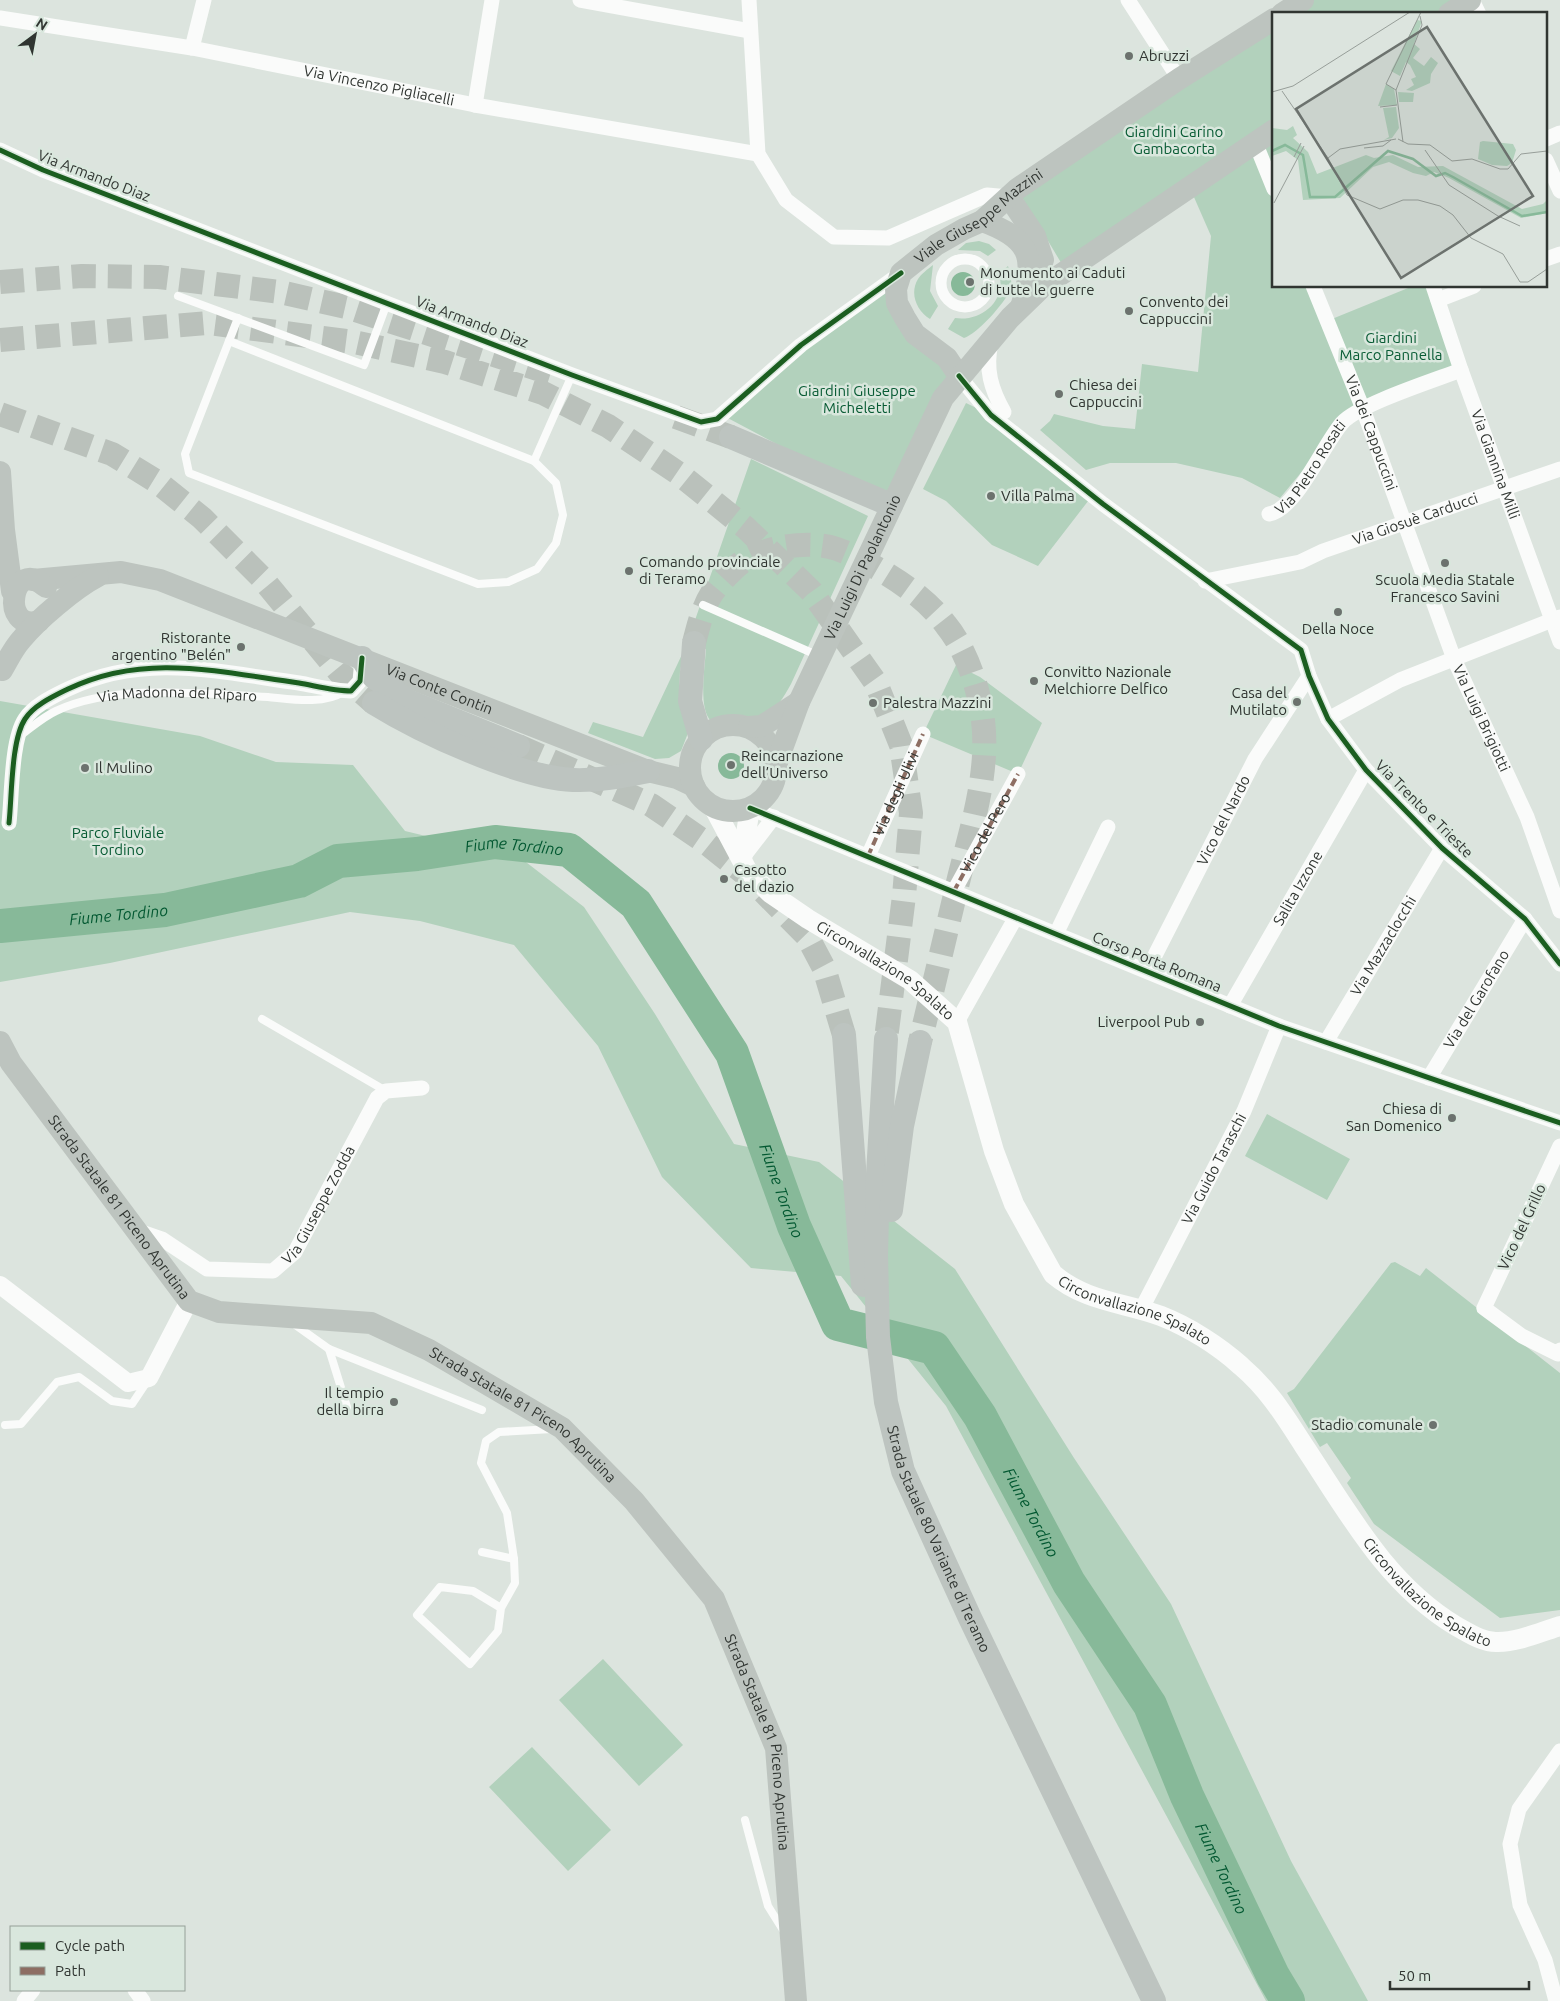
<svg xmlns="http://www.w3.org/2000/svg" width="1560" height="2001" font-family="Ubuntu,sans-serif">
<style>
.green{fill:#b2d1bc}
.water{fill:#87b999}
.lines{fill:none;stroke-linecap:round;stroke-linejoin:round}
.river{stroke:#87b999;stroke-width:34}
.trunk-tunnel{stroke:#bac1bb;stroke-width:24;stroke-dasharray:24 12;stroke-linecap:butt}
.service{stroke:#fafbfa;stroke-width:8}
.pedestrian{stroke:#fafbfa;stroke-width:11}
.minor{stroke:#fafbfa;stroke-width:15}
.tertiary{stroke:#fafbfa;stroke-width:18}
.secondary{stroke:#fafbfa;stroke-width:20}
.primary{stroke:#bdc4bf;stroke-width:22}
.trunk{stroke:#bdc4c0;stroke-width:24}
.quiet{stroke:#8d6e63;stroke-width:4;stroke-dasharray:8 4;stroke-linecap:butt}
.cycleway-casing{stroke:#d9e7dd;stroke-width:8}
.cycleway{stroke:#1b5e20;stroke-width:5}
.poi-dot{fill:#6c726e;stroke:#d9e7dd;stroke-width:2}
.labels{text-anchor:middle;stroke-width:5;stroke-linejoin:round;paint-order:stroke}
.poi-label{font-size:15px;fill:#303531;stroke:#d9e7dd;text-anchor:start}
.street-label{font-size:15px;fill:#303531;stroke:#d9e7dd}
.park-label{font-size:15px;fill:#085b34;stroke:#d9e7dd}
.water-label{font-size:16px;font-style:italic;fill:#025831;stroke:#d9e7dd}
.inset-river{fill:none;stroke:#87b999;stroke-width:2.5}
.inset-road{fill:none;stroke:#979e99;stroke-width:1}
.view{fill:#6c726e;fill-opacity:0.15;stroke:#6c726e;stroke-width:2.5}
.inset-edge{fill:none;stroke:#303531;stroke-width:2.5}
</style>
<rect width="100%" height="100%" fill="#dce4de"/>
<path class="green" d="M1303,0h164l-20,14h-165z
M1274,19v267h39l14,35 86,-35h20l28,84 -118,52 -63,76 -38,-20 -66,-15h-66l-24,7 -46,-40 10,-9 4,-7 49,12 32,3 7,-65 56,8 13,-136 -21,-48 -124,83 -49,-82z
M979,241l10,3 7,6 -8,6 -8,-5 -22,-1 8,-7z
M933,265l-3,26 8,15 -8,13c-13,-8 -21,-25 -12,-40 3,-5 10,-10 15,-14z
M1008,266c2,8 5,16 2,24 -5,13 -33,44 -46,48l-16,-9 7,-11c26,4 52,-17 44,-45z
M901,273l-4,29 56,64 -62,139 -169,-90z
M966,403l25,12 101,81 -54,70 -46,-21 -46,-44 -23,-12z
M751,459l117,57 -77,168c-10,18 -20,36 -45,34 -14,-1 -21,-4 -35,3 -13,-12 -6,-55 -5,-72l-20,-3 -6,25 -1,25 9,37 -7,18 -12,7 -14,1 -67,-26 5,-11 50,15 43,-91z
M956,665l24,12 62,46 -24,51 -95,-40z
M0,701l200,35 76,26 77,3 52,66 117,28 62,48 71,107 79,130 85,18 136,107 119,189 97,146 120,257 77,140h-102l-320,-595 -105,-130 -90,-8 -89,-91 -64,-131 -84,-101 -94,-24 -70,-9 -240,51 -110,19z
M1267,1114l83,45 -23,41 -82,-44z
M1395,1262l25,14 6,-8 134,105v237l-60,8 -126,-94 -27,-41 4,-5 -24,-35 -7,4 -33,-54 7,-4 97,-126z
M603,1659l80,86 -44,41 -80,-86z
M532,1747l79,83 -43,41 -79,-84z"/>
<path class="water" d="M951 284a12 12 0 1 1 24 0a12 12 0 1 1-24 0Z
M718 766a13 13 0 1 1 26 0a13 13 0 1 1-26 0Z"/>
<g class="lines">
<path class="river" id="s1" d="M0,926l165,-16 134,-29 39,-20 79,-7 78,-12 74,8 67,54 96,149 62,173 44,98 96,24 46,68 89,167 81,122 37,91 86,180 15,25"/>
<path class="trunk-tunnel" d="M0,282l82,-6 77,1 121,15 66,15 216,70
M0,340l208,-17 146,19 91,20 98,31 65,33 70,47 68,55 65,63 65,92 25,62 10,68 -7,83 -18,143
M0,414l112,40 44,27 46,37 59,59 80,97 33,29
M676,417l55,20
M694,643c4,-16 9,-36 18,-50 6,-8 24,-28 33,-33 24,-14 66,-20 92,-11 17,6 33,15 48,24 23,14 45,30 61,52 19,23 31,58 36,88 9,55 -10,112 -23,165 -13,55 -26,110 -39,164
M518,746l133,59 54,37 44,35 58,59 17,32 20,67"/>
<g class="service">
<path d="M178,296l186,69 23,-62"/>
<path d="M229,341l305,120 22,22 7,32 -7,28 -19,26 -29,13 -30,2 -289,-111 -4,-19z"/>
<path d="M229,341l9,-23"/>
<path d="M534,461l38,-86"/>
<path d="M703,605l116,51"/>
<path id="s2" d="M21,735c11,-8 22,-18 35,-24 59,-28 148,-17 212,-14 22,2 56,8 75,-5"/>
<path d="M262,1019l124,72"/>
<path d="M294,1324l35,25 18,58"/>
<path d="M329,1349l153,61"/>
<path d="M5,1425l16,-1 36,-42 22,-5 33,24 20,3 16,-24"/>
<path d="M482,1552l32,7 -7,-46 -26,-50 5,-22 13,-9 53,-3"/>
<path d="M501,1608l-28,-17 -33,-4 -23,28 53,49 28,-33 3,-23 14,-25 -1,-24"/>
<path d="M745,1820l23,86 15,24"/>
</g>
<path class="pedestrian" d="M941 283a24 24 0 1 1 48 0a24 24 0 1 1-48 0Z"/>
<g class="minor">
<path d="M580,0l170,31"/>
<path d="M749,0l9,154 28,46 48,37 54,1 99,-43 22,2"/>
<path d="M1128,0l51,79"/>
<path d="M1472,0l7,14"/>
<path id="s3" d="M0,18l192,30 283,57 283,49"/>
<path d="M192,48l12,-48"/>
<path d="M475,105l17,-105"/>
<path d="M1546,139l14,-6"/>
<path d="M1255,142l19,47"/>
<path d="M0,150l43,20 529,205 129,47 16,-3 84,-74 100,-72"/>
<path d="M1546,160l14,31"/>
<path d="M1546,259l14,-5"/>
<path id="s4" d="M1313,286l50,123 91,250 73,158 33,94"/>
<path id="s5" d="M1433,286l28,84 99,272"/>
<path d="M1438,300l36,-14"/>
<path d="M991,343c-6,26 0,46 13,69"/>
<path d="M959,376l32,39 112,89 198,146 8,26 19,43 38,51 76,78 83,71 35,45"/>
<path id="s6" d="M1269,514c27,-4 54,-69 73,-91 15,-18 93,-43 119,-53"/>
<path id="s7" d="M1205,581l95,-19 23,-11 237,-82"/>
<path d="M1328,719l72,-39 160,-63"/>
<path d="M750,808l529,218 281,97"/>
<path d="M9,823c3,-27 2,-83 16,-104 9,-14 29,-23 43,-30 77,-37 151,-17 231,-6 17,3 35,8 52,8l9,-10 2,-22"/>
<path d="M744,856l30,-39"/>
<path id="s8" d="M868,856l55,-122"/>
<path id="s9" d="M954,891l64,-117"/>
<path d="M1056,934l52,-107"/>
<path id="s10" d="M1147,971l108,-212 54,-83"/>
<path id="s11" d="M1230,1006l136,-236"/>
<path d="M957,1022l59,-105"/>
<path id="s12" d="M1326,1042l116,-194"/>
<path id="s13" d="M1429,1078l96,-159"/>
<path d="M1560,1146l-76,162 38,28 36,18 2,-4"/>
<path id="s14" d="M136,1230l26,9 45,30 66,2 22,-19 82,-154 9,-7 36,-3"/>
<path id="s15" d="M1141,1310l103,-199 35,-85"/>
<path d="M135,1990l8,11"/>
<path d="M24,2001l9,-11"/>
<path d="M1556,2001l-11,-41 -25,-55 -10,-61 9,-35 41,-58"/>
</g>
<path class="tertiary" d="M0,1285l128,98 21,-5 40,-77"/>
<g class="secondary">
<path id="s16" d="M713,806l34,64 23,23 38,26 102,61 47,42 37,129 20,53 39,70c33,28 70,28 108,42 28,11 58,30 80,50 28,24 43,49 63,80 44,66 82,138 152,180 13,7 27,17 42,16 21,0 42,-10 62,-16"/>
<path d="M742,859l8,-51"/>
</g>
<g class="primary">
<path d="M1282,14l21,-14"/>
<path d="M1449,14l21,-14"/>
<path d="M1009,197l26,39 8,24"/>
<path d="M982,221c47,17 55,35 40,83"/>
<path id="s17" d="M959,376l-12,-18 -32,-24 -10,-16 -8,-15 -1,-14 5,-16 35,-28 28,-16 18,-8 35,-32 162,-110 95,-60"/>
<path d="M0,472l4,58 8,61"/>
<path id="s18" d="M33,580l88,-8 39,8 488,191 29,7 17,8"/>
<path d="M39,621c-39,13 -29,-67 7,-34"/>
<path d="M2,670c6,-10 11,-21 19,-30 16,-20 54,-52 77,-64"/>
<circle cx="733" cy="768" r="43"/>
<path d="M749,727l13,-1 37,-24"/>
<path id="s19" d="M776,765l23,-63 144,-304 67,-80 31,-30 233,-158"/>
<path id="s20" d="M0,1042l11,21 178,238 30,11 152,11 58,27 133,78 72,73 80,98 62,149 20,253"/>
</g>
<g class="trunk">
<path d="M731,437l160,68"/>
<path d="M694,643l-4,58 11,38"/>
<path d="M362,658l12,19 34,24 110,45"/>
<path d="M374,703c47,29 143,74 199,77 26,1 50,-4 75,-9"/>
<path d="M844,1035l19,250"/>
<path id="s21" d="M886,1039l-8,135 -2,81 2,82 8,65 17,69 67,147 184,383"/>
<path d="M891,1210l11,-84 18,-84"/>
</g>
<path class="quiet" d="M868,856l55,-122
M954,891l64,-117"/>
<defs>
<path id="cycleway" d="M0,150l43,20 529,205 129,47 16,-3 84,-74 100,-72
M959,376l32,39 112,89 198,146 8,26 19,43 38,51 76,78 83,71 35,45
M750,808l529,218 281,97
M9,823c3,-27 2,-83 16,-104 9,-14 29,-23 43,-30 77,-37 151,-17 231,-6 17,3 35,8 52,8l9,-10 2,-23"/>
</defs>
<use href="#cycleway" class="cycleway-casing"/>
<use href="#cycleway" class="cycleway"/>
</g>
<g class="poi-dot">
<circle cx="1129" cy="56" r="5"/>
<circle cx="970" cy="282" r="5"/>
<circle cx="1129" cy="311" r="5"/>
<circle cx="1059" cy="394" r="5"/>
<circle cx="991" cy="496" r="5"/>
<circle cx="1445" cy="563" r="5"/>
<circle cx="629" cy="571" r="5"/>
<circle cx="1338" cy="612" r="5"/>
<circle cx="241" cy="647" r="5"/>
<circle cx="1034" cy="681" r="5"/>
<circle cx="1297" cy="702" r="5"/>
<circle cx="873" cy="703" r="5"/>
<circle cx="731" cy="765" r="5"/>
<circle cx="85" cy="768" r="5"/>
<circle cx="724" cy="879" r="5"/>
<circle cx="1200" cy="1022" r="5"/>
<circle cx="1452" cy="1118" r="5"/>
<circle cx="394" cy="1402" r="5"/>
<circle cx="1433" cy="1425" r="5"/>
</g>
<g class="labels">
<g class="poi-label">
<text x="1139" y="61">Abruzzi</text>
<text x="980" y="278">Monumento ai Caduti<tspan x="980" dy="17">di tutte le guerre</tspan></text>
<text x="1139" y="307">Convento dei<tspan x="1139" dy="17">Cappuccini</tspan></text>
<text x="1069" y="390">Chiesa dei<tspan x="1069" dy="17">Cappuccini</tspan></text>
<text x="1001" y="501">Villa Palma</text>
<text x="639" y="567">Comando provinciale<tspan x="639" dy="17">di Teramo</tspan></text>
<text x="1445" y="585" text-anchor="middle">Scuola Media Statale<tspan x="1445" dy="17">Francesco Savini</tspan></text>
<text x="1338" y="634" text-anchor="middle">Della Noce</text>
<text x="231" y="643" text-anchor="end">Ristorante<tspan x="231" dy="17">argentino "Belén"</tspan></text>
<text x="1044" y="677">Convitto Nazionale<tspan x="1044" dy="17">Melchiorre Delfico</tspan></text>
<text x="1287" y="698" text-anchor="end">Casa del<tspan x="1287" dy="17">Mutilato</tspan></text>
<text x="883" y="708">Palestra Mazzini</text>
<text x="741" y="761">Reincarnazione<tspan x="741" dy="17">dell’Universo</tspan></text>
<text x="95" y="773">Il Mulino</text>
<text x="734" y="875">Casotto<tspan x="734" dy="17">del dazio</tspan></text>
<text x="1190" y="1027" text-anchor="end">Liverpool Pub</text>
<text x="1442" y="1114" text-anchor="end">Chiesa di<tspan x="1442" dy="17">San Domenico</tspan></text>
<text x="384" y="1398" text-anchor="end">Il tempio<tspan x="384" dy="17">della birra</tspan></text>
<text x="1423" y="1430" text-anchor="end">Stadio comunale</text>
</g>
<g class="street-label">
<text dy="5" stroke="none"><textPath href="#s3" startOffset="385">Via Vincenzo Pigliacelli</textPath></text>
<text transform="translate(94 176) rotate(21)" y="5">Via Armando Diaz</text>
<text dy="5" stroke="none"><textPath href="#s17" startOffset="225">Viale Giuseppe Mazzini</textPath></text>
<text transform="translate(472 322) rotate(21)" y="5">Via Armando Diaz</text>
<text dy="5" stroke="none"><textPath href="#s4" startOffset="158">Via dei Cappuccini</textPath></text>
<text dy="5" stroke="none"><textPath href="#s5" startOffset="189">Via Giannina Milli</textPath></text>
<text dy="5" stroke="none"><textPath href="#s6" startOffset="64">Via Pietro Rosati</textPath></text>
<text dy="5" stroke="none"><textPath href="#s7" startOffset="220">Via Giosuè Carducci</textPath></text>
<text dy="5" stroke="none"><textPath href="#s19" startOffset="216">Via Luigi Di Paolantonio</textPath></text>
<text dy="5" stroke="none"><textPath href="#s18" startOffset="428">Via Conte Contin</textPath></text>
<text dy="5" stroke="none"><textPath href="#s2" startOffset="166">Via Madonna del Riparo</textPath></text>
<text dy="5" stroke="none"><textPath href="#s4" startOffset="464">Via Luigi Brigiotti</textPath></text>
<text dy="5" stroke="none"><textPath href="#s8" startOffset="68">Via degli Ulivi</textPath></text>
<text transform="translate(1424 809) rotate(45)" y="5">Via Trento e Trieste</text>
<text dy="5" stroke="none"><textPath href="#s10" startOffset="169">Vico del Nardo</textPath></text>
<text dy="5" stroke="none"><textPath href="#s9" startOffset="66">Vico del Pero</textPath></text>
<text dy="5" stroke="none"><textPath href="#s11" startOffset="136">Salita Izzone</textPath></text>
<text dy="5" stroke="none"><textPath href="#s12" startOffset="112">Via Mazzaclocchi</textPath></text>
<text transform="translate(1157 962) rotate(22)" y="5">Corso Porta Romana</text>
<text dy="5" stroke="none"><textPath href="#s16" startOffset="244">Circonvallazione Spalato</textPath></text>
<text dy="5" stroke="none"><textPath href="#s13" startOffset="92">Via del Garofano</textPath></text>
<text dy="5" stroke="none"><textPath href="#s15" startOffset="159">Via Guido Taraschi</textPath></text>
<text dy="5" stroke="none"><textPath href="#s14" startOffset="229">Via Giuseppe Zodda</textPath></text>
<text dy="5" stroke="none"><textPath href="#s20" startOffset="204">Strada Statale 81 Piceno Aprutina</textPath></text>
<text transform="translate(1522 1227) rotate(-65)" y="5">Vico del Grillo</text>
<text dy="5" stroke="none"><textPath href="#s16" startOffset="694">Circonvallazione Spalato</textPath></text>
<text dy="5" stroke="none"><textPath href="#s20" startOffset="684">Strada Statale 81 Piceno Aprutina</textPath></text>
<text dy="5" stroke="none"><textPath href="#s21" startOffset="511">Strada Statale 80 Variante di Teramo</textPath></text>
<text dy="5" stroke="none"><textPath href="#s16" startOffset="1112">Circonvallazione Spalato</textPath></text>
<text dy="5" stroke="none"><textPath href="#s20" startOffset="1104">Strada Statale 81 Piceno Aprutina</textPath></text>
</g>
<g class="park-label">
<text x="1174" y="137">Giardini Carino<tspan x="1174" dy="17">Gambacorta</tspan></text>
<text x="1391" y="343">Giardini<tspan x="1391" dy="17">Marco Pannella</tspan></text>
<text x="857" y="396">Giardini Giuseppe<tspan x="857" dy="17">Micheletti</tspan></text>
<text x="118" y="838">Parco Fluviale<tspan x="118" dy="17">Tordino</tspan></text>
</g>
<g class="water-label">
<text dy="6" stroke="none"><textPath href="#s1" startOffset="524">Fiume Tordino</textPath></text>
<text dy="6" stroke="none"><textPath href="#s1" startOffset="119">Fiume Tordino</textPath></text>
<text dy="6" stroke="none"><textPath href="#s1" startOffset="989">Fiume Tordino</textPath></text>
<text dy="6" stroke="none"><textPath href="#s1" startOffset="1424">Fiume Tordino</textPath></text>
<text dy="6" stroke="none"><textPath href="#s1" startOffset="1829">Fiume Tordino</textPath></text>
</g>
</g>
<g transform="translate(1272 12)">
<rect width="275" height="275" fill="#dce4de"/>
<path d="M145,8l5,1 -8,23 6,5 -7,9 11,8 7,-9 7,6 -7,11 -1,9 -18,8 -6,-1 8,-5 -3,-6 5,-2 -6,-12 -4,-3 -6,14 -9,-5zM114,72l8,5 3,16 -19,1zM126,80l16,1 -1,9h-14zM124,95l3,21 -7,10 -8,2 5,-3 -6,-29zM21,114l4,9 -4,3 15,14 9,22 49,-19 8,3 19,-3 25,12 25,-1 79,43 21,-5 4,-4v13l-26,5 -72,-40 -15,-6 -8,4 -13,-3 -24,-11 -16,5 -33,31 -37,2 -5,-40 -12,-9 -14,5v-28l15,2zM211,129l30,3 3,6 -4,13 -5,3 -15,-1 -14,-6 2,-17z" fill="#b2d1bc"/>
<path class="inset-river" d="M0,139l13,-6 18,10 7,42h25l53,-46 25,8 23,17 9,-3 8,4 69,39 25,-4"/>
<path class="inset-road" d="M124,78l-10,-6 35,-72M10,79l46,67 19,37 33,14 23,-9h15l22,6 13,9 18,23 32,16 17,28h8l19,-13M0,80l21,-6 117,-74M108,95l17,-2M126,127l10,5 22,1 22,16 20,-2 28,10h8l13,-15 26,-3M131,130l-7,-52 26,-65 -2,-9M92,136l19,-2 8,-6M153,138l24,35 49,31 22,10M22,145l7,-14M56,146l12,-9 56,-10M2,191l30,-57"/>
<path class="view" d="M155,15l106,169 -132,82 -105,-169z"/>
<rect width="275" height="275" class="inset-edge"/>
</g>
<rect x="10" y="1926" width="175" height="65" fill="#d9e7dd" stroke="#95a098"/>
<rect x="20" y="1942" width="25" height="8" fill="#1b5e20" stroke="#95a098"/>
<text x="55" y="1951" font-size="15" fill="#303531">Cycle path</text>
<rect x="20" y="1967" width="25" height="8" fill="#8d6e63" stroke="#95a098"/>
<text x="55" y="1976" font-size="15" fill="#303531">Path</text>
<g transform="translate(35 35) rotate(32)" stroke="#d9e7dd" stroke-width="4" paint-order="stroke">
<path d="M0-4L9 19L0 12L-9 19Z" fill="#303531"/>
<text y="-8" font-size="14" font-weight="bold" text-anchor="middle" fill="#303531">N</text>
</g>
<path d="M1390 1981v8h139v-8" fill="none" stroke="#303531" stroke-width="2.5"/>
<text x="1398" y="1981" font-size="15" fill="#303531" stroke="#d9e7dd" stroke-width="4" paint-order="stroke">50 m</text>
</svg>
